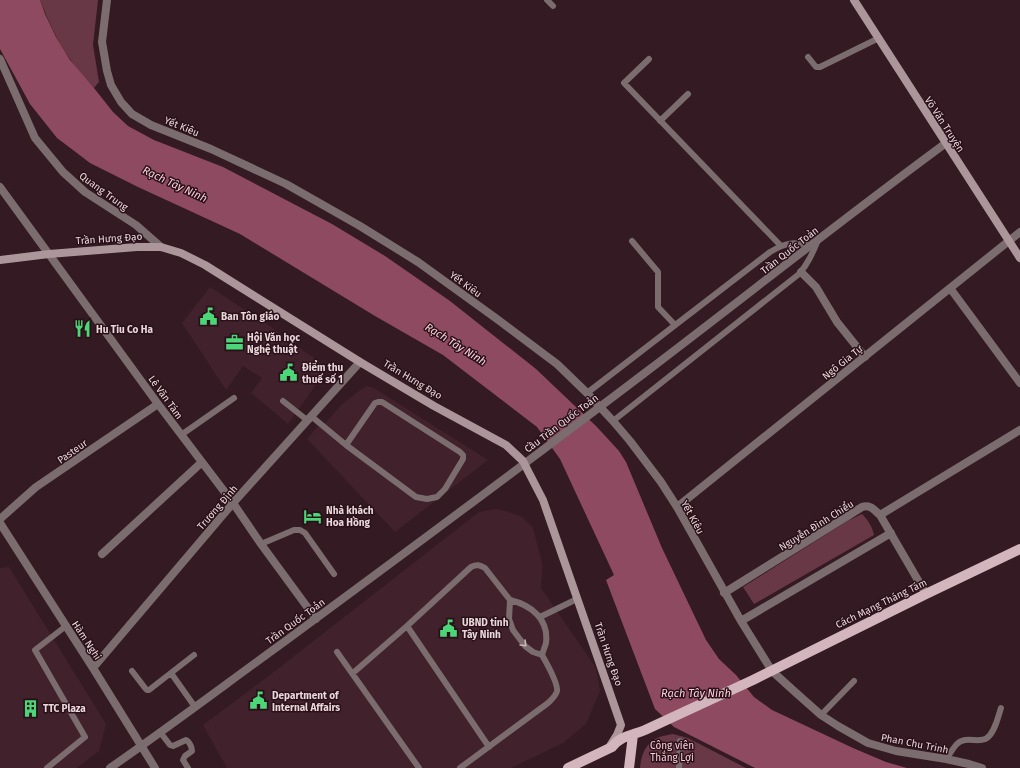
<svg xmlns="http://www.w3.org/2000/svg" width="1020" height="768" font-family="'Fira Sans',sans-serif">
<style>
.built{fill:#41212c}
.green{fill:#683847}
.water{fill:#8e4a60}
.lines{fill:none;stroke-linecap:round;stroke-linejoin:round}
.lane{stroke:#7a6c6f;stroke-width:6}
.street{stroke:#7a6c6f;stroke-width:8}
.secondary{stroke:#ac959b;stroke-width:8}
.primary{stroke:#d3b5bd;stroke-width:10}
.oneway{stroke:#c8b7bb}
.labels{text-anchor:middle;stroke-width:3;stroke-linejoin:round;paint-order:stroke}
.street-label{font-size:10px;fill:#ead7dc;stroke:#2a1119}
.poi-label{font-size:10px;font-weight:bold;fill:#ead7dc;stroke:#2a1119;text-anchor:start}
.park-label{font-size:10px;fill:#facfdb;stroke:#2a1119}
.water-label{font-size:11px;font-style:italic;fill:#fbd0dc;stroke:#2a1119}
</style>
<rect width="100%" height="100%" fill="#341a22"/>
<path class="built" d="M210,287l60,39 58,42 -40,56 -37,-31 11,-15 -19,-12 -17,24 -44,-67z
M367,386l7,2 114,72 -93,72 -88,-93 12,-14 4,1 18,-21 19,-15z
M496,509l13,3 13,5 11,11 9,34v11l-1,15 55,80 4,23 -14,33 -23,19 -52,25h-284l-24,-43 63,-47 213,-166z
M9,567l97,157 -7,27 -22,17h-77v-200z"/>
<path class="green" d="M40,0h58l-5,45 6,37 -5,6c-8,-9 -18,-19 -24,-29 -13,-18 -22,-39 -30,-59z
M862,514c6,6 10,12 12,21l-120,69 -11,-17 106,-67z
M673,734l15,4 58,30h-106c1,-12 5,-24 17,-30 4,-2 10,-3 16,-4z"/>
<path class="water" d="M0,0h40l5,14 11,23 14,23 24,28 19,24 15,14 26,14 69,27 109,57 53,32 65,45 86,68 60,57 23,25 7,11 36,86 44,92 13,19 17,16 18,22 18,13 81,38 33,14 21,6h-152l-81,-41 -19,-18 -49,-129 8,-5 -54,-116 -23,-32 -94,-72 -68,-39 -135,-82 -102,-47 -48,-24 -21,-16 -12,-9 -27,-34 -30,-55z"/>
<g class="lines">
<path class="lane" d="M547,0l6,6
M808,57l8,10h4l59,-29
M649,59l-25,24 157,163
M660,121l28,-27
M632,241l26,31v35l17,18
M587,393l183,-141c17,-10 22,-10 41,-7
M283,401l24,19
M311,416l35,29 70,52 11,2 10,-2 8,-8 18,-30v-4l-3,-3 -78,-50h-4l-3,1 -29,42
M613,421l186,-147c9,-10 14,-22 19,-34
M181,435l53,-37
M261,544l33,-14h6l5,3 29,41
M510,600l-1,19 4,11 12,16 8,6 9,3
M540,617l37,-18
M407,626l82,121
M337,652l82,116
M132,671l13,17 2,2h2l45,-35
M171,673l24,34
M353,673l54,-47 64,-59c6,-3 9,-2 14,1l25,32c21,5 39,19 36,43 -1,4 -3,8 -4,12 4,7 16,29 15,36 -1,5 -6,9 -9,12l-88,65
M821,715l33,-34
M160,732l10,13 3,1 13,-6c3,1 6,7 6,11l-7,5 -2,4 5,8
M946,759c4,-5 7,-11 11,-15 9,-9 21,0 30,-6 8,-6 11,-21 14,-30
M47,768l38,-31 -50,-87 31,-24
M679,768l1,-27"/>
<path class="street" d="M107,0l-5,42 5,29 4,14 10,17 11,12 19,11 60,24 75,35 74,42 58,36 79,57 60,45 30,29 26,28 17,20 31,41 16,25 64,114 31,50 22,20 27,24 17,11 30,17 28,8 50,8 23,5 13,4
M0,59l35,79 28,34 22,20 51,33 25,22
M0,187l158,217 75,99 28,41 55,75
M801,272l15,15 21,35 28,35
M950,288l70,95
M677,507l343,-275
M880,515l140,-85
M0,519l36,-32 122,-83
M0,523l93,145 62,100
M102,554l100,-92
M724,593l138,-86c8,-3 12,3 18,8l46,79
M741,621l150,-88
M93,668l140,-165 127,-141
M110,768c59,-41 116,-84 174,-126 121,-89 242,-179 362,-270 100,-76 198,-154 300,-229"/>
<path class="secondary" d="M854,0l166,258
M0,260l49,-6 88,-7h24l20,6 24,12 155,97 74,44 72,39 17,16 5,10 15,29 68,196 10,29 -4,10 -7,11"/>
<path class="primary" d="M568,768l44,-21c8,-11 21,-12 33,-17l108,-50 173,-86 94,-45
M629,768l4,-33"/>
</g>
<defs><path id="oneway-chevron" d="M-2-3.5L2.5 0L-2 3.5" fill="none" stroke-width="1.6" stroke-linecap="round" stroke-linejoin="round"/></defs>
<use class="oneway" href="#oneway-chevron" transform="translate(524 644) rotate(46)"/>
<defs>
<symbol id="civic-bare" viewBox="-9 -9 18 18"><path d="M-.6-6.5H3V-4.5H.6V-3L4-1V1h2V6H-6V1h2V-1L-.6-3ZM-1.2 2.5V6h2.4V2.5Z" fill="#4bd677" stroke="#2a1119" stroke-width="2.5" paint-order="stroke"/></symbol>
<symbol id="restaurant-bare" viewBox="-9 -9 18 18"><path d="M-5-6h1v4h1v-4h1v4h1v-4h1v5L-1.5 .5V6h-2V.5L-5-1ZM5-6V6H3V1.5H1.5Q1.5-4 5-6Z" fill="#4bd677" stroke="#2a1119" stroke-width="2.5" paint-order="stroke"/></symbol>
<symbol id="office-bare" viewBox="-9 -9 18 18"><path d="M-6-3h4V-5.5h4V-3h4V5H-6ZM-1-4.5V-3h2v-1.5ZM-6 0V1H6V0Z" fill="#4bd677" stroke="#2a1119" stroke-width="2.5" paint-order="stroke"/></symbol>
<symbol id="hotel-bare" viewBox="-9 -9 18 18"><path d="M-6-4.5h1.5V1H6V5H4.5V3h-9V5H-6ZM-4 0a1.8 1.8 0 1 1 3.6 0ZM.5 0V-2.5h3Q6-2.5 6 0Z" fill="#4bd677" stroke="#2a1119" stroke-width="2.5" paint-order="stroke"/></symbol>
<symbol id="building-bare" viewBox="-9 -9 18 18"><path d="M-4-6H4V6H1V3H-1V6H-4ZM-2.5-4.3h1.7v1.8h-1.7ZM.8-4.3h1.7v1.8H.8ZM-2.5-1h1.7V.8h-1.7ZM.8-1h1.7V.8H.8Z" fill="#4bd677" stroke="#2a1119" stroke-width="2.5" paint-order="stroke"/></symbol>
</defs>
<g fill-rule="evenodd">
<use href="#civic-bare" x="196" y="304" width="25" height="25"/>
<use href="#restaurant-bare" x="70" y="316" width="25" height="25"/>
<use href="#office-bare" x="222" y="330" width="25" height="25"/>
<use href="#civic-bare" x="276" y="360" width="25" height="25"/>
<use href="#hotel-bare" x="300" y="504" width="25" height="25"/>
<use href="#civic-bare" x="436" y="616" width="25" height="25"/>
<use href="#civic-bare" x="246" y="688" width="25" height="25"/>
<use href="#building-bare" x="18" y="696" width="25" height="25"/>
</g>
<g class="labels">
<g class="street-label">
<text transform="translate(945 124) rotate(57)" y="4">Võ Văn Truyện</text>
<text transform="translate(182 126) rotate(22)" y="4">Yết Kiêu</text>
<text transform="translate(104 191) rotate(36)" y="4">Quang Trung</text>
<text transform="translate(109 238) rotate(-4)" y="4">Trần Hưng Đạo</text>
<text transform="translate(789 250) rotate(-38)" y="4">Trần Quốc Toản</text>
<text transform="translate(466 284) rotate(36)" y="4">Yết Kiêu</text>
<text transform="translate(842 362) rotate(-39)" y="4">Ngô Gia Tự</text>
<text transform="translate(413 379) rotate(31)" y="4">Trần Hưng Đạo</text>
<text transform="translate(166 397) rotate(54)" y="4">Lê Văn Tám</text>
<text transform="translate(561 423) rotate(-37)" y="4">Cầu Trần Quốc Toản</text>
<text transform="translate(72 451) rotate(-35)" y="4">Pasteur</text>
<text transform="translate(217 507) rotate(-49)" y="4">Trương Định</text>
<text transform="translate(693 517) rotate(61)" y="4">Yết Kiêu</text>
<text transform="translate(816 525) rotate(-32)" y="4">Nguyễn Đình Chiểu</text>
<text transform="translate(881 603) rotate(-26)" y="4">Cách Mạng Tháng Tám</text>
<text transform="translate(295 621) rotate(-36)" y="4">Trần Quốc Toản</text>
<text transform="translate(87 640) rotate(57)" y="4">Hàm Nghi</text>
<text transform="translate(609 654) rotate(71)" y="4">Trần Hưng Đạo</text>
<text transform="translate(915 743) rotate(11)" y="4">Phan Chu Trinh</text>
</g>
<g class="poi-label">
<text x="221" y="320">Ban Tôn giáo</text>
<text x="96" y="333">Hu Tiu Co Ha</text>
<text x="247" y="341">Hội Văn học<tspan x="247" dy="12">Nghệ thuật</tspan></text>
<text x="302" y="371">Điểm thu<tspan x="302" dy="12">thuế số 1</tspan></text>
<text x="326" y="514">Nhà khách<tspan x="326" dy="12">Hoa Hồng</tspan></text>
<text x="462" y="626">UBND tỉnh<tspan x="462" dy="12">Tây Ninh</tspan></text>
<text x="272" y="699">Department of<tspan x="272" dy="12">Internal Affairs</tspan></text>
<text x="43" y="712">TTC Plaza</text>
</g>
<g class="park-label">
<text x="672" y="749">Công viên<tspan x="672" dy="12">Thắng Lợi</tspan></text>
</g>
<g class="water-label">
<text transform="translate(175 184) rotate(25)" y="4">Rạch Tây Ninh</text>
<text transform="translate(456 344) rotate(32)" y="4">Rạch Tây Ninh</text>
<text x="696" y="697">Rạch Tây Ninh</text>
</g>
</g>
</svg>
